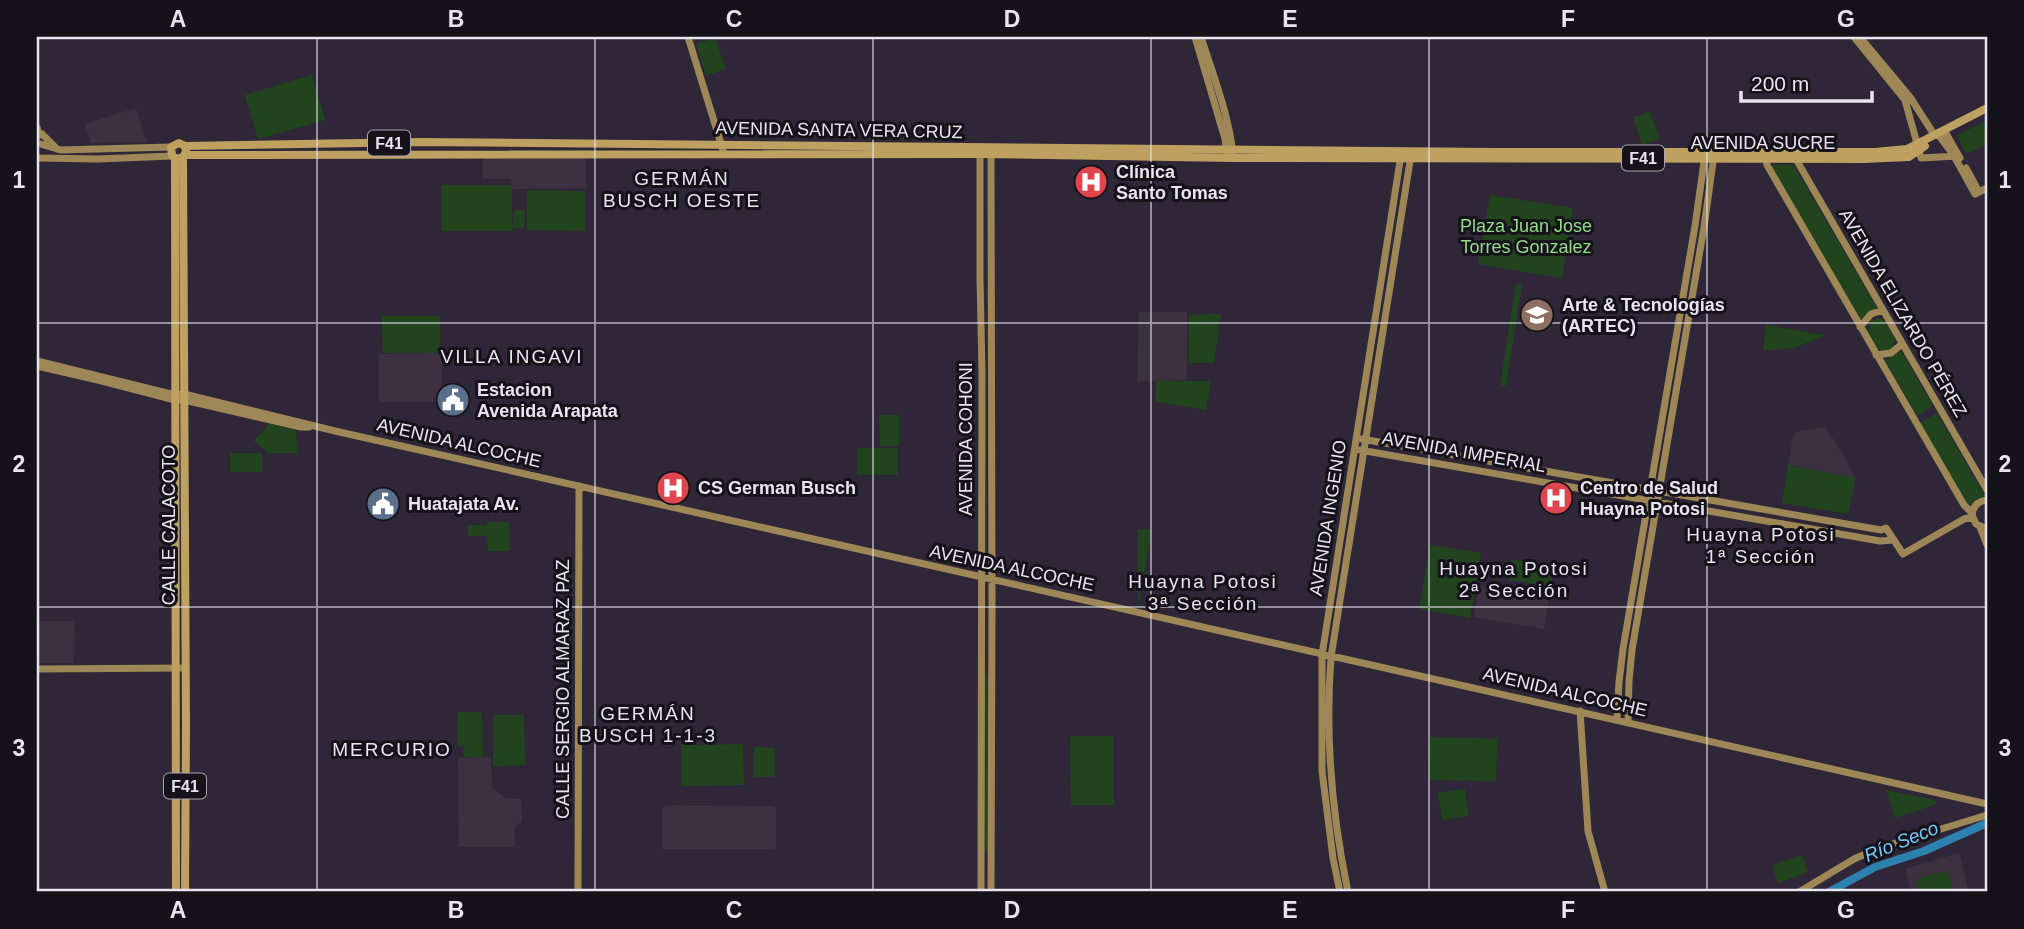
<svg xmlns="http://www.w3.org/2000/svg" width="2024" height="929" font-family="Helvetica,sans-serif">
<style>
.education{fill:#3e313f}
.grass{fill:url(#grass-tufts)}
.park{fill:#21431d}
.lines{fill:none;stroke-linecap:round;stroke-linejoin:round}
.river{stroke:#2d81ae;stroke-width:8}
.secondary{stroke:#9e8757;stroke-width:7}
.primary{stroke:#bea061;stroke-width:8}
.grid{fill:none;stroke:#e9e4f0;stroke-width:2;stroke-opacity:0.55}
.labels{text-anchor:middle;stroke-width:6;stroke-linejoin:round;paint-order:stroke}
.shield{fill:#15121a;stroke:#a9a5b0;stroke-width:2}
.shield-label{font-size:16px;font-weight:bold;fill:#e9e4f0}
.street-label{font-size:18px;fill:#e9e4f0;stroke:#15121a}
.poi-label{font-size:18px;font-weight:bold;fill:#e9e4f0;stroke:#15121a;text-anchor:start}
.park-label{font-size:18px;fill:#92dc89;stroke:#15121a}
.neighbourhood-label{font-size:19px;letter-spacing:2px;fill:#e9e4f0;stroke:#15121a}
.water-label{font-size:19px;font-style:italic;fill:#75c9fa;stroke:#15121a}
.neatline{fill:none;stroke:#e9e4f0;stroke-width:2.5}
.grid-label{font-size:23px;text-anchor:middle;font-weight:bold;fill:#e9e4f0}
</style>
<defs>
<pattern id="grass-tufts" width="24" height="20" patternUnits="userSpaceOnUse" patternTransform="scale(1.75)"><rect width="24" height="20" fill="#21431d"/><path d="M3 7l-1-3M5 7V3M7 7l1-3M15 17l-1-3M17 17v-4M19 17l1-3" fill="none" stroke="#415e3e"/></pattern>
</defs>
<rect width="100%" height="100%" fill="#2f2738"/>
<path class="education" d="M136,108l11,34 -56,1 -6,-19z
M483,157l103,1v30l-74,1 -1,-10h-28z
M1139,312h48v68l-50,1z
M442,353v46l-3,3h-57l-3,-2v-46z
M1825,427l9,13 22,38 -68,-13 5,-30 3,-3z
M1479,586l70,13 -5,30 -70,-12z
M37,621h38l-1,42h-37z
M491,757l1,31 15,11h14l1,22 -7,6v20h-56l-1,-89z
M666,805l107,1 3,2v39l-2,2h-112v-40z
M1959,853l10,39h-58l-6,-23z"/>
<path class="grass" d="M988,673v177h-4v-176z"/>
<path class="park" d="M715,38l11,31 -20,7 -10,-32z
M312,75l13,45 -67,19 -13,-44z
M1650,112l9,27 -17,6 -9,-28z
M1987,121v23l-21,10 -9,-19z
M1793,164l85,146 -9,2 -9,8 -89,-155z
M441,185h71v41l2,-16h11l-1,18h-11l-1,3h-70z
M527,190l58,1v40l-58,-1z
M1490,195l83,13 -11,70 -84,-14z
M1516,284l6,1 -16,101 -6,-1z
M1221,314l-7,49h-26l1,-48z
M382,316h58v37h-57z
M1878,318l6,2 11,19 -1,7c-16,14 -21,-3 -27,-15l4,-10z
M1766,325l60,10 -32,13 -31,3z
M1901,351l32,55 -16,10 -32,-56z
M1156,381h55l-5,29 -51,-8z
M1937,413l49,85h-9l-8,10 -49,-85z
M879,415h20v31h-19z
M270,423l26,7 1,23h-29l-14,-12z
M857,448h41v27h-41z
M230,453h32v19h-32z
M1788,465l68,13 -8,36 -66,-11z
M487,522h22l1,29h-22l-1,-15h-19l-1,-11h20z
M1138,529l14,1 -14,77z
M1430,545l51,8 -11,65 -51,-9z
M1511,560l43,6 -3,20 -43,-6z
M457,712h25l1,45h-19l-1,-11 8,-1 -13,1z
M493,715h31l1,50 -32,1z
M1070,736h44v69h-43z
M1430,737l67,2 -1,42 -67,-1z
M743,744l1,41 -62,1 -1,-41z
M754,747l21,1 -1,29h-20z
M1465,789l4,27 -27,4 -4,-27z
M1886,790l48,10 3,4 -42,14z
M1802,855l6,17 -30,11 -6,-18z
M1947,870l7,22h-37v-10l-3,-2z"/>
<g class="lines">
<path class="river" d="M1829,892l46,-25 49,-16 63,-28"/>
<path class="secondary" d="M688,37l35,113
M1195,37l30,102 2,15
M1201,37c12,37 28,79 32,117
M1854,37l51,63 16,58 36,-2
M1860,37l50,60 23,36 7,4 14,19 21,38 12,-6
M37,127l2,8 -2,2
M1944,130l16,28
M42,134l15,15
M37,143l24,7 110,-3
M980,154v124l2,94 -1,520
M1765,154l2,11 197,340 8,8
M1793,154l194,336
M37,158l61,1 74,-3
M1966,168l13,24
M1860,327l11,-13 12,-4
M1876,355l15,-2 11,-9
M37,361l138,34 9,-1 151,37 1652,373
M37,366l61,14 77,20h9l117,27h8
M1362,439c173,31 346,62 519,91l5,-2 17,26 61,-35 8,-2
M1360,450l520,91 14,-1
M1987,500c-9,1 -14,6 -15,15l4,9 11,5
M1980,527l7,18
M37,669l148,-1
M1580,711l8,120 17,61
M1617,719l2,-37 4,-33 72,-423 10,-71
M1628,722l1,-41 3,-31 72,-423 10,-72
M578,892l1,-406
M991,892l1,-286 -1,-452
M1340,892l-7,-34 -11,-87v-116l79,-500
M1348,892c-16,-77 -23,-157 -17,-235l80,-502
M1799,892l55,-33 25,-11 108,-33"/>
<path class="primary" d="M185,146l1,6 -3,5 -5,2 -6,-3 -1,-9 8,-4 6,3 238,-4 1070,10h382l32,-3 80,-41
M185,155l795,-1 253,4 630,1 46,-2 16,-11
M183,157l3,570 -1,165
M175,158l1,734"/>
</g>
<path class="grid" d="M317,37v855M595,37v855M873,37v855M1151,37v855M1429,37v855M1707,37v855M37,323h1950M37,607h1950"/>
<defs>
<symbol id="hospital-disc" viewBox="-11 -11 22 22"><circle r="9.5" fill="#e0444e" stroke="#15121a"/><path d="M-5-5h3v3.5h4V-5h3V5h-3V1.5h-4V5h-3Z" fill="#fff"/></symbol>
<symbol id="university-disc" viewBox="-11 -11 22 22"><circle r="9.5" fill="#8d6e63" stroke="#15121a"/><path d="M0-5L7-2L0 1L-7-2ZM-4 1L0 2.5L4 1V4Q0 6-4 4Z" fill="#fff"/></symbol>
<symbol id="civic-disc" viewBox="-11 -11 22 22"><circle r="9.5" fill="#5c6f8a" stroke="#15121a"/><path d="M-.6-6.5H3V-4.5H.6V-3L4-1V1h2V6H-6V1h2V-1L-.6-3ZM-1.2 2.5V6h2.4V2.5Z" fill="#fff"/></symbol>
</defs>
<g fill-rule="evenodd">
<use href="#hospital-disc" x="1072" y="163" width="38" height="38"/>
<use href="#university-disc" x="1518" y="296" width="38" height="38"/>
<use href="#civic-disc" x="434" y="381" width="38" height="38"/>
<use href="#hospital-disc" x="654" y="469" width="38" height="38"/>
<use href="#hospital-disc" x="1537" y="479" width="38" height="38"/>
<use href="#civic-disc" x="364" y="485" width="38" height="38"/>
</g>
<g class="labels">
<g class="shield">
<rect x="368" y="130.5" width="42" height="25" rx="5"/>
<rect x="1622" y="145.5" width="42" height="25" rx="5"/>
<rect x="164" y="773.5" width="42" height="25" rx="5"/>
</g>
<g class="shield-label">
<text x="389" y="149">F41</text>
<text x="1643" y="164">F41</text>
<text x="185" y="792">F41</text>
</g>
<g class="street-label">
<text transform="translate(839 130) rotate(1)" y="6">AVENIDA SANTA VERA CRUZ</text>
<text x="1763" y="149">AVENIDA SUCRE</text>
<text transform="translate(1903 313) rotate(60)" y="6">AVENIDA ELIZARDO PÉREZ</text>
<text transform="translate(966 439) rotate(-90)" y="6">AVENIDA COHONI</text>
<text transform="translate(459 443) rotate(13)" y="6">AVENIDA ALCOCHE</text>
<text transform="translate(1464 452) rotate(10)" y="6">AVENIDA IMPERIAL</text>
<text transform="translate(1328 518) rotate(-81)" y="6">AVENIDA INGENIO</text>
<text transform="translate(169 525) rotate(-90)" y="6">CALLE CALACOTO</text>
<text transform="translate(1012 568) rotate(12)" y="6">AVENIDA ALCOCHE</text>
<text transform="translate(563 689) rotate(-90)" y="6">CALLE SERGIO ALMARAZ PAZ</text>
<text transform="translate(1565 692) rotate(13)" y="6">AVENIDA ALCOCHE</text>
</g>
<g class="poi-label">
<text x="1116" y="178">Clínica<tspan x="1116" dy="21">Santo Tomas</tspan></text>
<text x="1562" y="311">Arte &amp; Tecnologías<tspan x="1562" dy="21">(ARTEC)</tspan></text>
<text x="477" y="396">Estacion<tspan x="477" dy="21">Avenida Arapata</tspan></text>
<text x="698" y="494">CS German Busch</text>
<text x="1580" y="494">Centro de Salud<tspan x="1580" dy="21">Huayna Potosi</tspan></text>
<text x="408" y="510">Huatajata Av.</text>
</g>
<g class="park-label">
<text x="1526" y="232">Plaza Juan Jose<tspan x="1526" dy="21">Torres Gonzalez</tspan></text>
</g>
<g class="neighbourhood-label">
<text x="682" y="185">GERMÁN<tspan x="682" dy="22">BUSCH OESTE</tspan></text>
<text x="512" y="363">VILLA INGAVI</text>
<text x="1761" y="541">Huayna Potosi<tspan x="1761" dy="22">1ª Sección</tspan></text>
<text x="1514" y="575">Huayna Potosi<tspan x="1514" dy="22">2ª Sección</tspan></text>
<text x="1203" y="588">Huayna Potosi<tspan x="1203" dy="22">3ª Sección</tspan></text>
<text x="648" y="720">GERMÁN<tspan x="648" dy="22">BUSCH 1-1-3</tspan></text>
<text x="392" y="756">MERCURIO</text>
</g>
<g class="water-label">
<text transform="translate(1901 841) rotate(-22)" y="7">Río Seco</text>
</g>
</g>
<rect width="2024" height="929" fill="none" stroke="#15121a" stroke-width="77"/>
<path d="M1741 91v10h131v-10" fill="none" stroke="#e9e4f0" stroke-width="3.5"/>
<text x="1751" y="91" font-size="21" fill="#e9e4f0" stroke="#15121a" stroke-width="5" paint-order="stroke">200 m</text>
<rect x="38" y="38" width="1948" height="852" class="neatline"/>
<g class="grid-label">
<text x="178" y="27">A</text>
<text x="456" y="27">B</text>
<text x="734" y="27">C</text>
<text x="1012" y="27">D</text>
<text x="1290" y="27">E</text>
<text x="1568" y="27">F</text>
<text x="1846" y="27">G</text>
<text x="19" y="188">1</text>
<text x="2005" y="188">1</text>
<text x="19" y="472">2</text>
<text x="2005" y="472">2</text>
<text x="19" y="756">3</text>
<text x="2005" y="756">3</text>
<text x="178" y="918">A</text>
<text x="456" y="918">B</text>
<text x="734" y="918">C</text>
<text x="1012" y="918">D</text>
<text x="1290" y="918">E</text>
<text x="1568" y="918">F</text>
<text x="1846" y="918">G</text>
</g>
</svg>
